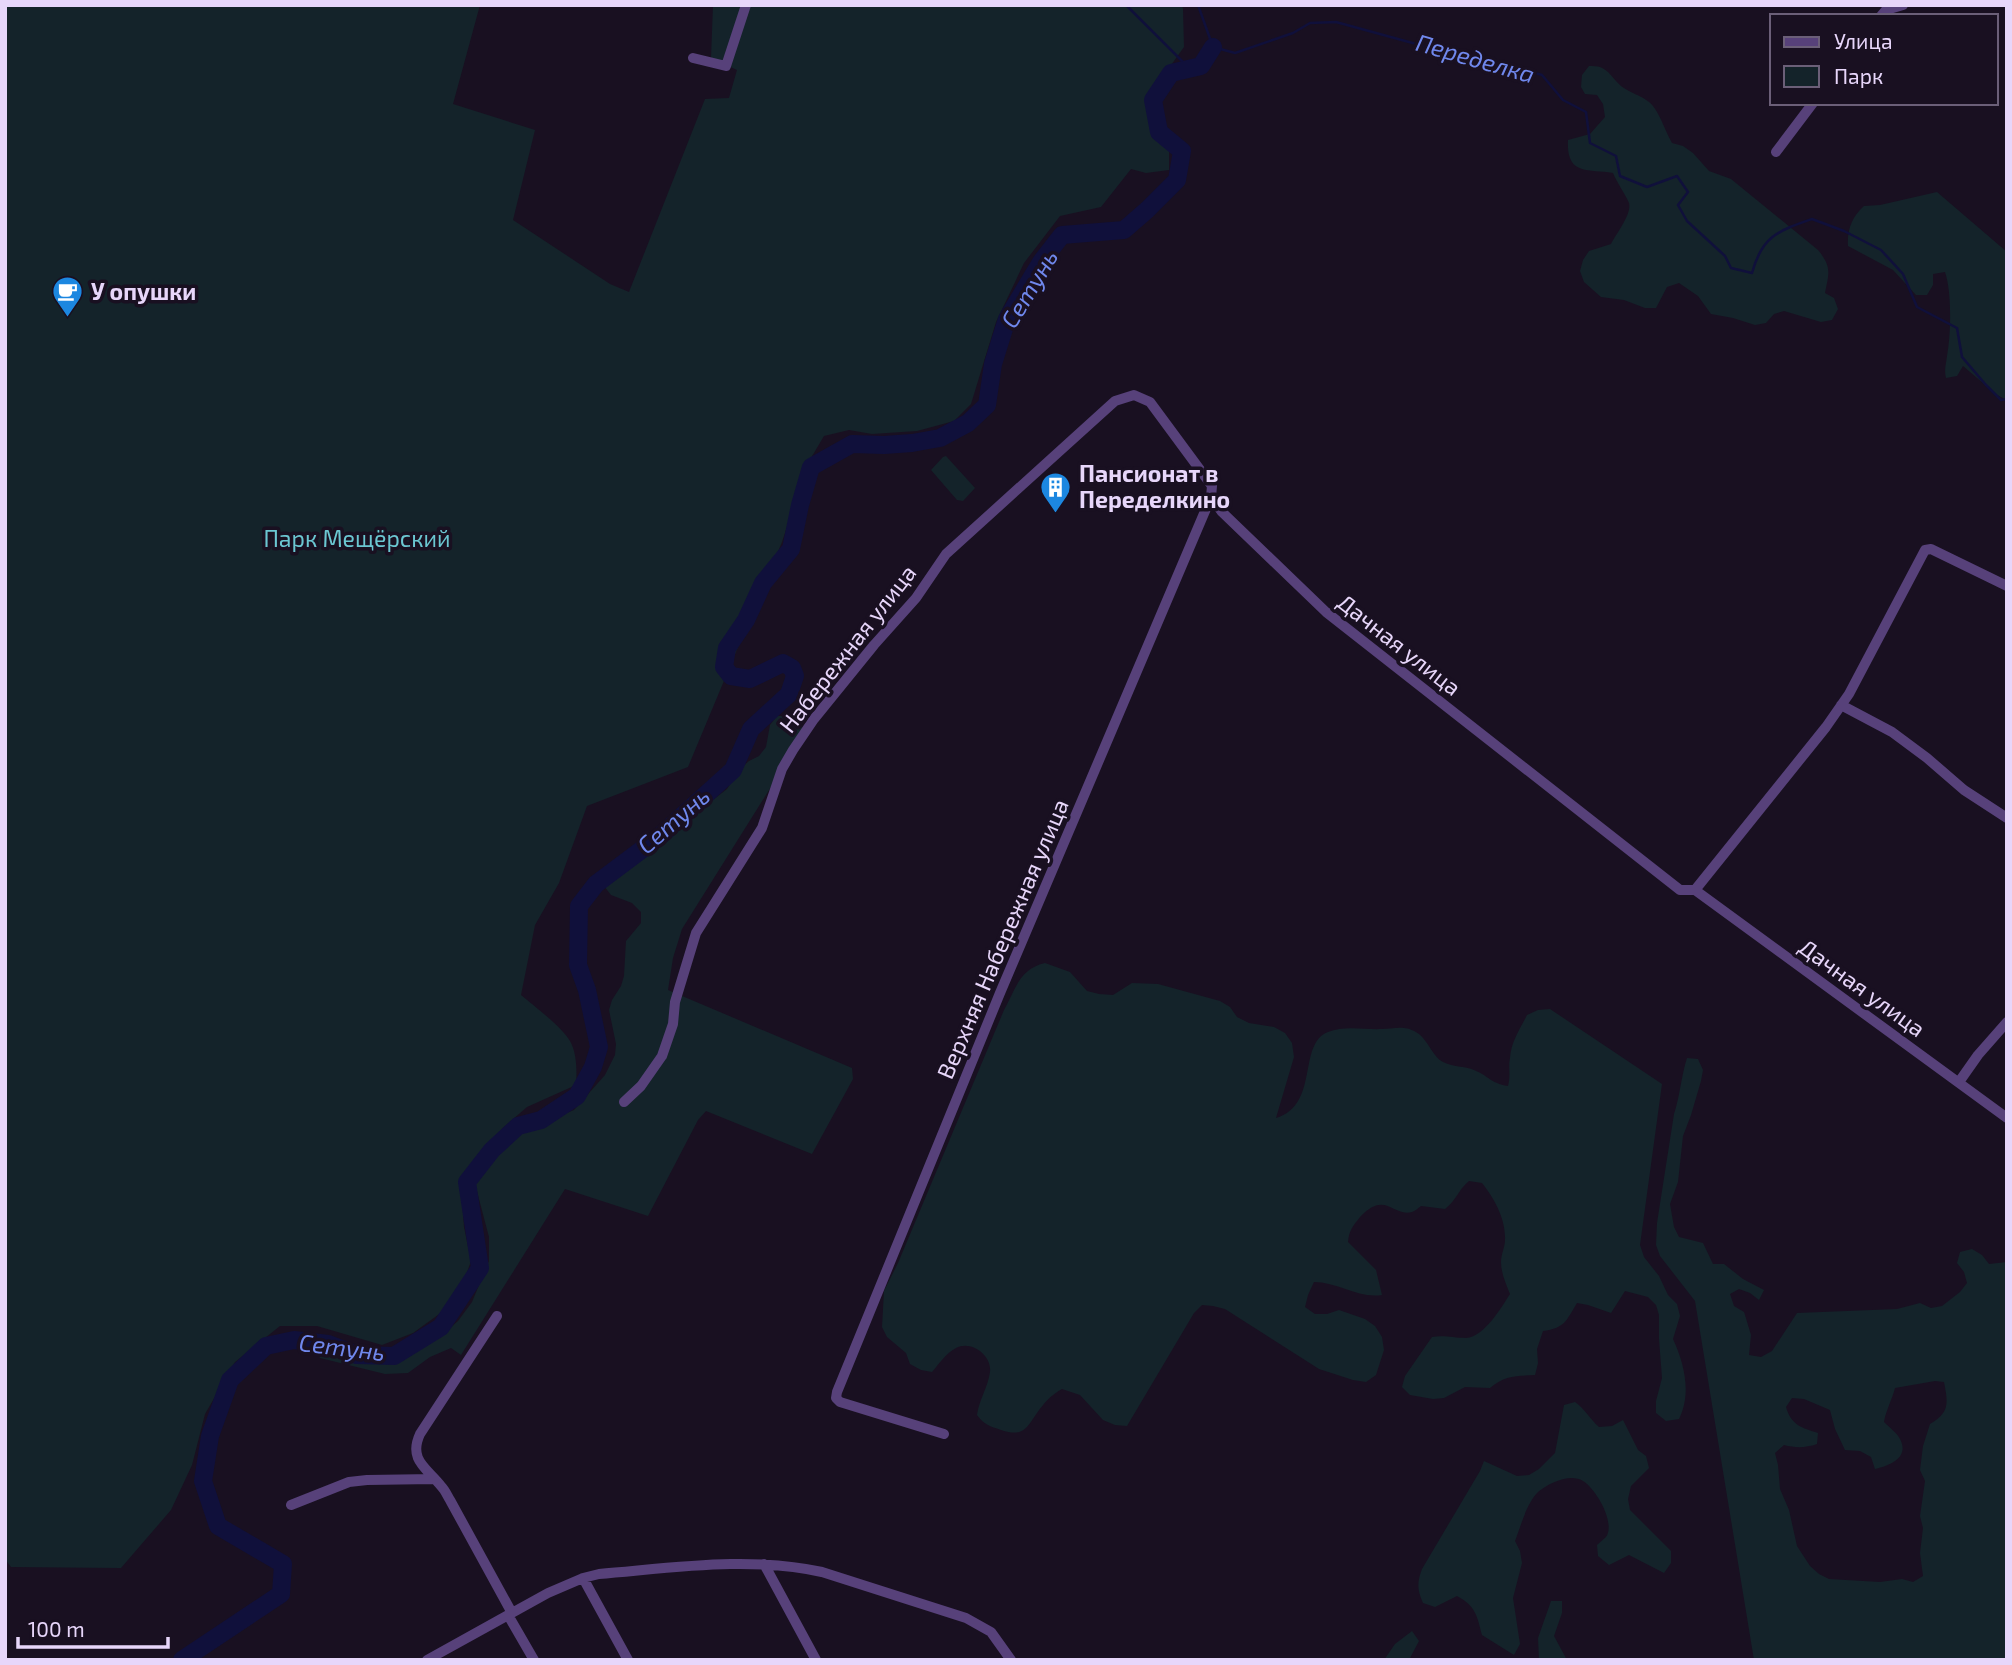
<svg xmlns="http://www.w3.org/2000/svg" width="2012" height="1665" font-family="'Exo 2',sans-serif">
<style>
.green{fill:#14232a;fill-rule:evenodd}
.lines{fill:none;stroke-linecap:round;stroke-linejoin:round}
.stream{stroke:#10103b;stroke-width:2.5}
.river{stroke:#10103b;stroke-width:18}
.minor{stroke:#57417a;stroke-width:10}
.labels{text-anchor:middle;stroke-width:7;stroke-linejoin:round;paint-order:stroke}
.poi-label{font-size:23px;font-weight:bold;fill:#e7d6fa;stroke:#191021;text-anchor:start}
.park-label{font-size:23px;fill:#6bc6d1;stroke:#191021}
.street-label{font-size:23px;fill:#e7d6fa;stroke:#191021}
.water-label{font-size:24px;font-style:italic;fill:#7088ed;stroke:#191021}
</style>
<rect width="100%" height="100%" fill="#191021"/>
<path class="green" d="M5,5h475l-27,99 82,26 -22,90 97,64 19,8 76,-193 24,-1 8,-28 -26,-12 2,-53h469l1,4 1,38 -33,46 2,39 16,19v19l-23,3 -15,-4 -30,38 -41,9 -36,47 -28,59 -25,82 -17,17 -37,10 -45,3 -23,-4 -25,6 -16,27 -26,79 -94,225 -101,39 -28,77 -24,42 -14,70c13,11 41,32 49,46 7,12 7,31 6,44l-49,22 -22,19 -32,35 -11,38 2,28 7,34 -10,28 -19,23 -29,21 -31,12 -65,-19h-37l-45,36 -30,52 -13,51 -21,45 -50,58 -110,-1 -6,-8z
M1589,66c4,0 8,0 11,1 9,3 14,13 21,19 13,10 28,10 36,26 6,10 9,21 15,31l11,3 10,7 16,18 22,8 87,71c14,17 11,23 7,43l9,5 4,11 -6,11 -11,2 -37,-11 -10,3 -8,9 -11,2 -22,-7 -22,-4 -13,-18 -19,-13 -12,4 -11,21h-11l-21,-8 -23,-3 -17,-15 -4,-11 3,-11 6,-9 22,-7c5,-10 21,-30 18,-41 -2,-6 -12,-20 -16,-30 -25,-4 -47,3 -45,-33l22,-6 15,-17 -2,-13 -6,-9 -12,-1 -4,-7 1,-12z
M1937,192l70,60v148l-10,-5 -34,-29 -6,10 -11,2c-2,-9 0,-13 1,-22 4,-21 5,-64 -2,-84l-12,2v11l-6,10h-11l-23,-25 -45,-24c-1,-17 4,-29 16,-40l16,-1z
M946,456l29,32 -12,13 -6,-1 -26,-30 12,-13z
M777,716h13l10,5 3,11 -2,7 -119,190 -9,29 -5,32 184,78 1,11 -41,75 -106,-43 -8,9 -50,96 -83,-27 -104,166 -10,-7 -21,9 -22,16 -23,1 -65,-16 -7,-10 14,1 45,10 21,1 47,-23 18,-16 14,-19 17,-41v-24l-14,-53 4,-11 6,-10 24,-26 65,-27 31,-35 10,-20 1,-11 -7,-34 3,-10 9,-14 3,-10 2,-35 15,-18v-11l-9,-9 -21,-8 -7,-9 5,-10 59,-41 59,-46 13,-20 9,-8 10,-5 7,-9 4,-22z
M1045,963l25,9 17,19 12,3 14,1 19,-12 26,1 62,17 10,6 7,10 12,6 25,4 11,6 7,10 2,14 -18,61c44,-13 21,-74 52,-86 17,-7 37,-2 54,-3 7,0 15,-2 22,-1 4,0 11,3 15,6 9,7 14,23 24,28 9,5 22,4 31,8 15,6 16,13 34,16 3,-12 0,-18 2,-28 1,-16 10,-29 17,-43l11,-5 12,-1 112,75 -22,161 4,12 15,19 9,19 9,9 3,12 -7,23c11,24 19,54 6,80l-13,2 -10,-8v-12l6,-23 -3,-39v-24l-3,-10 -8,-8 -23,-6 -14,22 -23,-8 -11,-2c-11,18 -12,25 -34,28l-6,18 1,14 -3,12c-19,1 -30,0 -45,13l-25,-1 -21,11 -11,1 -23,-4 -8,-8 3,-11 27,-39c13,-2 21,1 34,1 18,-1 35,-30 44,-44 -4,-10 -9,-21 -9,-32 0,-8 4,-15 4,-22 1,-21 -11,-42 -23,-57l-13,-2c-11,9 -13,20 -24,28l-24,-3c-3,2 -6,5 -9,6 -20,5 -26,-22 -52,5 -7,9 -11,13 -12,25l28,28 6,25c-23,4 -44,-13 -68,-13l-6,13 -3,12 10,7h12l12,-4 26,9 10,7 7,11 2,13 -8,25 -10,7 -13,-2 -34,-11 -94,-60 -12,-3 -11,-1 -8,8 -67,113 -12,-1 -12,-5 -23,-25 -18,-6c-11,6 -18,14 -25,24 -11,16 -14,24 -36,17 -11,-4 -17,-5 -24,-15 2,-15 11,-28 13,-43 2,-17 -19,-32 -34,-24 -10,5 -17,16 -24,24l-11,-2 -11,-6 -4,-11 -19,-16 -5,-10 2,-36 14,-28 106,-253c12,-21 15,-41 41,-47z
M1687,1058l11,1 5,11 -2,11 -10,34 -8,21 -5,46 -8,22 4,23 5,10 24,6 10,21h11l19,15 21,11 -5,10 -9,-7 -11,-4 -9,5 4,12 10,6 1,3 6,20 -2,20 12,2 11,-6 25,-38 100,-4 23,-6 11,5 11,-2 18,-14 7,-9 -3,-11 -7,-9 3,-11 12,-3 10,6 7,9 18,-2v398h-253l-59,-359 -35,-45 -4,-11 1,-22 17,-109c6,-18 7,-37 13,-56zM1935,1381l9,1c4,21 6,30 -14,42l-7,22 -3,24 5,11 -5,35 3,12 -3,25 3,23 -10,6 -11,-3 -22,3 -51,-3 -10,-5 -9,-8 -13,-20 -8,-36 -9,-21 -2,-24 -3,-12 9,-8c12,3 21,3 33,-1l1,-11c-16,-5 -27,-8 -32,-26l6,-9 12,1 26,11 5,19 10,21 15,1 11,6 4,12c14,-3 35,-11 25,-30 -3,-6 -11,-12 -16,-17 2,-12 8,-22 11,-34z
M1575,1402c10,7 15,17 24,25l13,-1 11,-6 15,30 8,6 3,12 -18,18 -3,13 2,11 41,41v12l-7,10 -35,-18 -20,10 -11,-9 -1,-11c3,-3 6,-5 9,-8 10,-14 -10,-48 -23,-56 -13,-8 -34,2 -45,11 -12,12 -17,34 -23,49l5,10 2,12 -9,35 7,46 -6,11 -32,-20c-5,-19 -6,-29 -25,-39l-22,11 -12,-4c-6,-13 -6,-21 -1,-34l58,-98 4,-10 33,15 12,-1 10,-6 16,-16 9,-48z
M1551,1601h11v12l-8,23 13,24h-28l-1,-22z
M1412,1631l7,10 -10,19h-25l11,-16z"/>
<g class="lines">
<path class="stream" d="M1126,5l64,64
M1198,5l15,42 22,6 58,-20 17,-10 26,-1 124,34 46,8 36,11 21,25 23,12 4,31 26,13 4,20 27,11 30,-11 11,16 -10,13 9,16 38,35 6,12 21,5c10,-37 26,-42 60,-54l32,12 37,19 22,24 14,33 40,21 5,29 24,28 15,15 6,-1"/>
<path class="river" d="M182,1660l99,-66 2,-30 -65,-38 -15,-45 7,-45 20,-56 36,-34 28,-6 34,4 29,11 37,1 47,-29 39,-59 -13,-86 25,-32 26,-24 23,-6 36,-24 16,-29 6,-20 -12,-57 -9,-25 1,-59 17,-22 64,-48 73,-66 18,-41 38,-35 6,-18 -3,-8 -9,-5 -33,16 -19,-3 -7,-9 3,-19 19,-28 17,-37 28,-34 9,-44 11,-38 41,-23 32,1 28,-2 28,-5 28,-15 19,-18 6,-41 14,-45 34,-57 21,-27 62,-5 23,-20 30,-30 5,-29 -23,-19 -6,-32 18,-27 30,-7 12,-19"/>
<path class="minor" d="M1881,16l5,-6 17,-5
M693,58l33,8 20,-61
M1776,152l37,-49
M1841,705l51,27 35,26 37,32 43,28
M1695,890l131,-163 23,-33 76,-144 6,-1 76,37
M1695,890l312,228
M1959,1082l19,-27 29,-33
M624,1102l17,-16 21,-30 11,-32 2,-22 21,-69 66,-105 20,-59 11,-19 21,-31 60,-74 42,-47 30,-44 169,-153 19,-6 16,7 62,84 -1,11 11,15 104,100 354,278h15
M497,1316l-77,118c-12,26 7,34 21,52 4,4 6,9 9,14l62,113
M944,1434l-104,-32 -4,-4 1,-6 163,-399 211,-496
M291,1505l58,-23 18,-2 67,-1
M764,1564l52,96
M583,1578l45,82
M508,1615l26,45
M427,1660l121,-67 35,-15 16,-4c74,-6 150,-18 223,-2l144,46 25,14 20,28"/>
</g>
<defs>
<symbol id="cafe-pin" viewBox="-11 -11 22 30"><path d="M0 17L-7.5 6A9.5 9.5 0 1 1 7.5 6Z" fill="#1c87e0" stroke="#191021"/><path d="M-5.5-4.5H6V0H3Q3 3.5 0 3.5H-2.5Q-5.5 3.5-5.5 0ZM3-3.2v2h1.7v-2ZM-6 4.5H4V6H-6Z" fill="#fff"/></symbol>
<symbol id="building-pin" viewBox="-11 -11 22 30"><path d="M0 17L-7.5 6A9.5 9.5 0 1 1 7.5 6Z" fill="#1c87e0" stroke="#191021"/><path d="M-4-6H4V6H1V3H-1V6H-4ZM-2.5-4.3h1.7v1.8h-1.7ZM.8-4.3h1.7v1.8H.8ZM-2.5-1h1.7V.8h-1.7ZM.8-1h1.7V.8H.8Z" fill="#fff"/></symbol>
</defs>
<g fill-rule="evenodd">
<use href="#cafe-pin" x="50" y="274" width="35" height="47"/>
<use href="#building-pin" x="1038" y="470" width="35" height="47"/>
</g>
<g class="labels">
<g class="poi-label">
<text x="91" y="300">У опушки</text>
<text x="1079" y="482">Пансионат в<tspan x="1079" dy="26">Переделкино</tspan></text>
</g>
<g class="park-label">
<text x="357" y="547">Парк Мещёрский</text>
</g>
<g class="street-label">
<text transform="translate(1399 645) rotate(38)" y="8">Дачная улица</text>
<text transform="translate(848 649) rotate(-52)" y="8">Набережная улица</text>
<text transform="translate(1003 939) rotate(-67)" y="8">Верхняя Набережная улица</text>
<text transform="translate(1862 988) rotate(36)" y="8">Дачная улица</text>
</g>
<g class="water-label">
<text transform="translate(1475 59) rotate(16)" y="8">Переделка</text>
<text transform="translate(1030 289) rotate(-59)" y="8">Сетунь</text>
<text transform="translate(674 821) rotate(-41)" y="8">Сетунь</text>
<text transform="translate(342 1348) rotate(7)" y="8">Сетунь</text>
</g>
</g>
<rect width="2012" height="1665" fill="none" stroke="#e7d6fa" stroke-width="14"/>
<rect x="1770" y="14" width="228" height="91" fill="#191021" stroke="#6b5f78" stroke-width="2"/>
<rect x="1784" y="37" width="35" height="10" fill="#57417a" stroke="#6b5f78" stroke-width="2"/>
<text x="1834" y="49" font-size="21" fill="#e7d6fa">Улица</text>
<rect x="1784" y="66" width="35" height="21" fill="#14232a" stroke="#6b5f78" stroke-width="2"/>
<text x="1834" y="84" font-size="21" fill="#e7d6fa">Парк</text>
<path d="M18 1637v10h150v-10" fill="none" stroke="#e7d6fa" stroke-width="3.5"/>
<text x="28" y="1637" font-size="21" fill="#e7d6fa" stroke="#191021" stroke-width="5" paint-order="stroke">100 m</text>
</svg>
